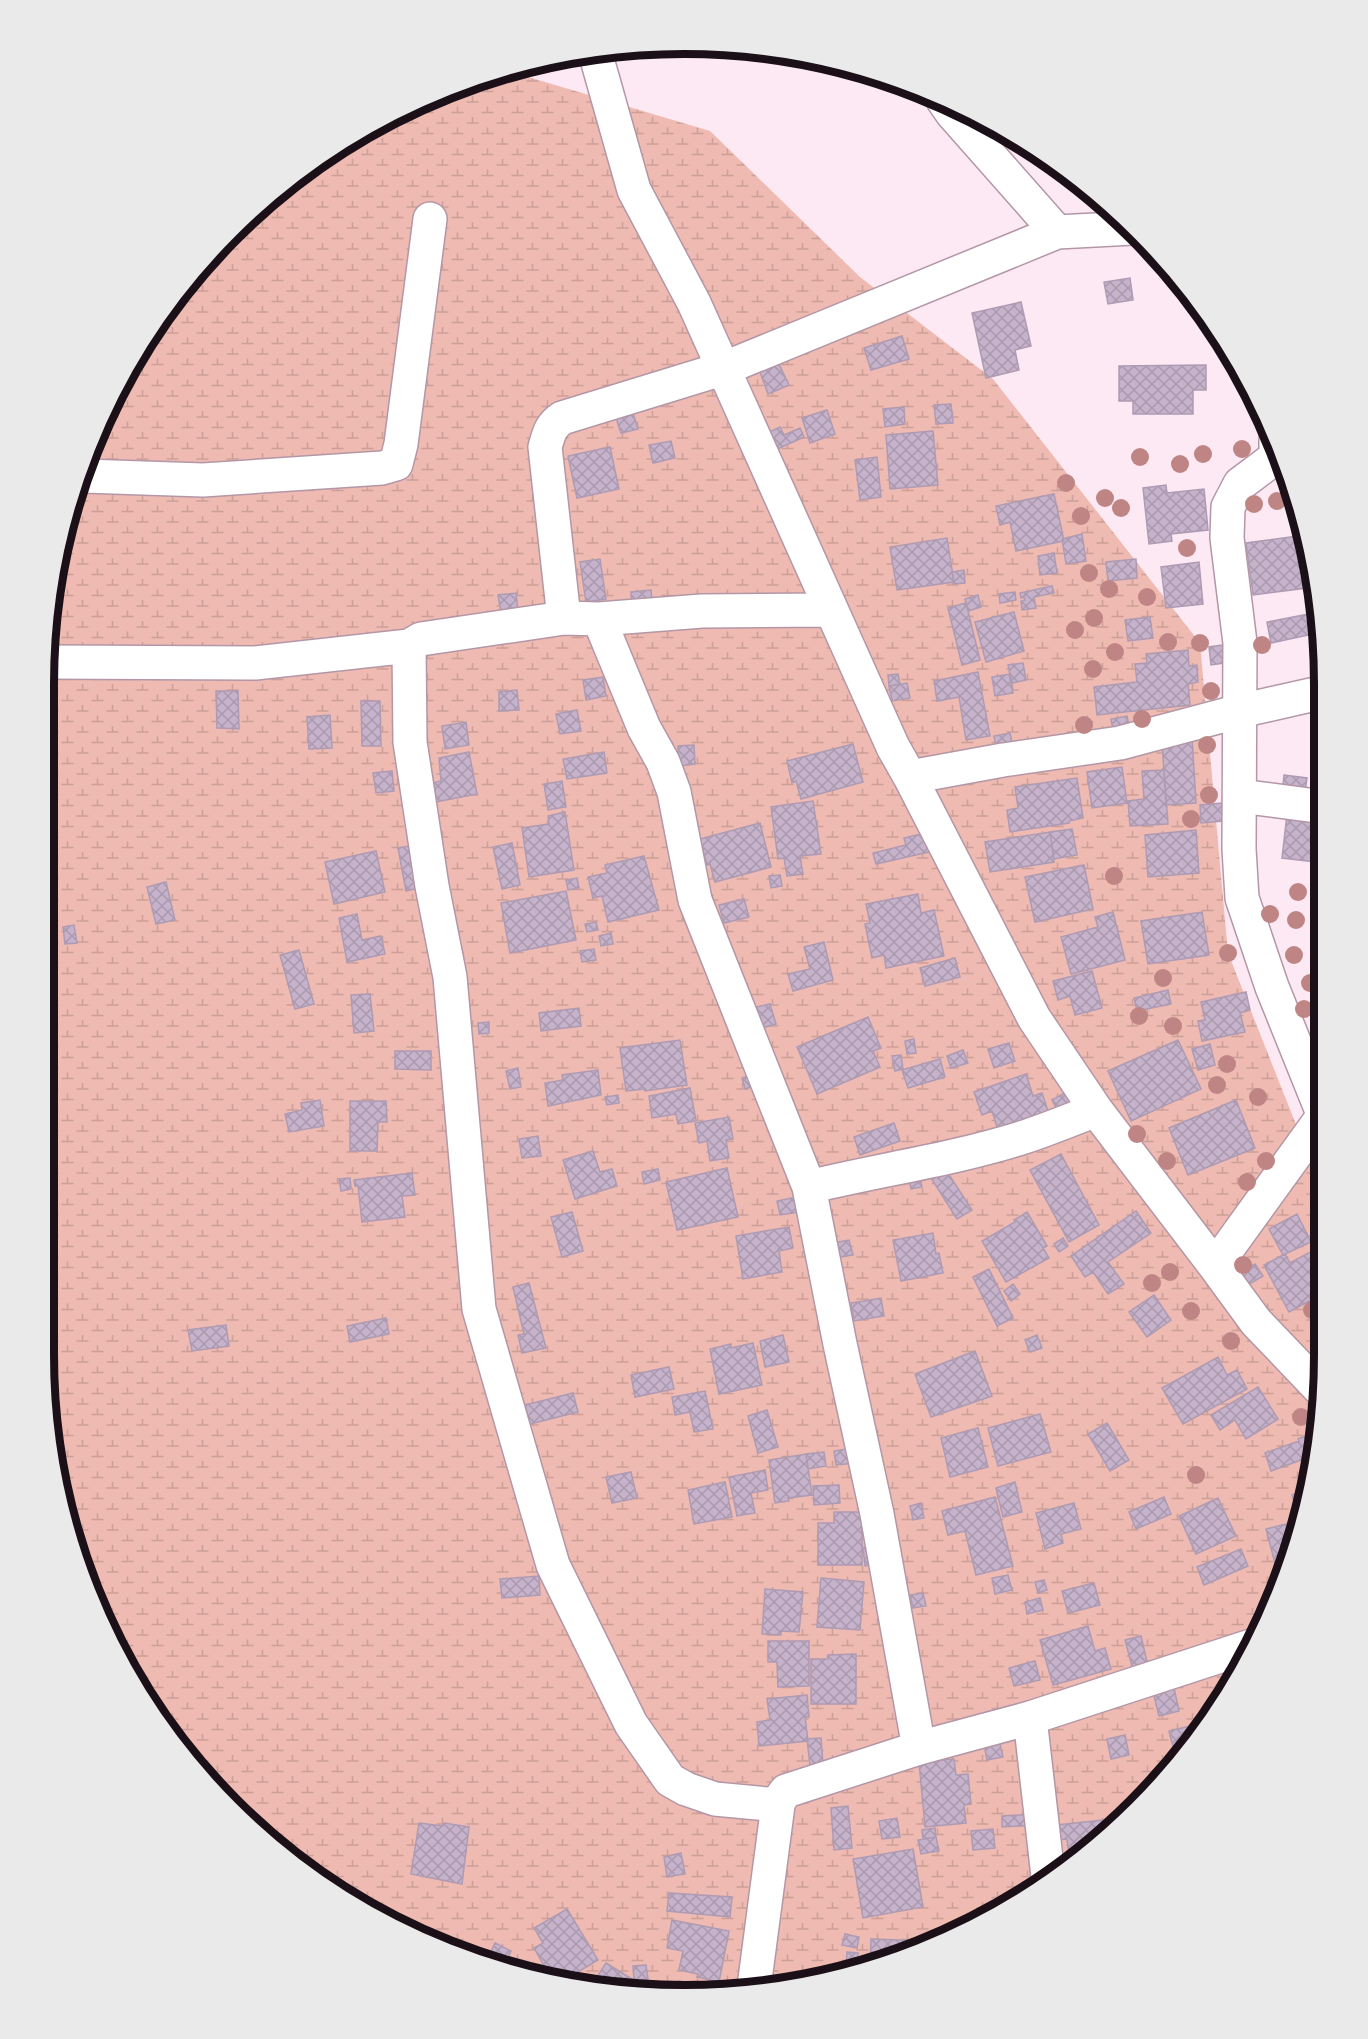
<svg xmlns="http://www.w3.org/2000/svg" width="1368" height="2039" font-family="'Libre Baskerville',serif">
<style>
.wetland{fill:url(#wetland-marsh)}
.building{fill:url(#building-cross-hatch);stroke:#ae9bb3;stroke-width:1.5}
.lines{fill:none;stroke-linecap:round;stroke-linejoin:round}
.minor-casing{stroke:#b397a7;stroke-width:36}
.minor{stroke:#fff;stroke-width:33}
.tree{fill:#be8584}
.rim{fill:none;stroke:#1b1017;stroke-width:8}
</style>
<defs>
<pattern id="wetland-marsh" width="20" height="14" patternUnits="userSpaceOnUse" patternTransform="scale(1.5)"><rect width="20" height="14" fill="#efbab1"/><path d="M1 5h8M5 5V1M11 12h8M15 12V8" fill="none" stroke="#cc9f98"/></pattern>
<pattern id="building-cross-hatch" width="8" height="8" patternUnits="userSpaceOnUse" patternTransform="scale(1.5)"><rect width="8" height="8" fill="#c6b3cb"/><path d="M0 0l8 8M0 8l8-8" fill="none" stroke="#aa99ae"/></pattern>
</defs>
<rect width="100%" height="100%" fill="#fce9f4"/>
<path class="wetland" d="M508,71l202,60 150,146 133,102 207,264 28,310 96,242v160l-12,125 -54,159 -66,106 -55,63 -133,102 -75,37 -120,36 -167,11 -123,-20 -80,-27 -145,-84 -91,-85 -51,-67 -75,-150 -28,-122 -5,-755 12,-125 54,-159 66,-106 55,-63 97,-79 111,-60z"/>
<path class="building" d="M1130,278l3,22 -25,4 -4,-22z
M1021,302l10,44 -16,4 4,20 -33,8 -14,-65z
M902,336l7,23 -38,11 -7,-22z
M779,364l10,21 -21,9 -8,-22z
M1206,365v25h-13v24h-60v-13h-14v-35z
M951,404l2,19 -17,1 -2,-19z
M904,407l1,17 -20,3 -2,-18z
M827,410l8,24 -25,9 -8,-25z
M633,413l5,16 -17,4 -5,-15z
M780,427l4,8 16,-7 4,9 -29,13 -8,-17z
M933,431l5,54 -48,4 -4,-54z
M671,441l4,17 -22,5 -4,-18z
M610,447l9,42 -42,9 -9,-42z
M877,457l4,40 -21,3 -5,-40z
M1166,485l1,8 37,-4 4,41 -37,4 1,7 -23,3 -6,-56z
M1054,494l10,47 -48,10 -6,-29 -10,3 -4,-19z
M1082,534l4,27 -20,3 -4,-25z
M1305,535l7,24 3,28 -62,8 -7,-52z
M947,538l7,44 -57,8 -7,-43z
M1054,553l3,20 -17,2 -2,-19z
M600,559l6,40 -20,3 -6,-40z
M1136,559l1,19 -29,3 -2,-19z
M1199,562l4,42 -37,4 -5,-41z
M964,570l1,13 -11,1 -2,-12z
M1052,586l2,7 -20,4 2,11 -14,2 -1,-9 4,-1 -1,-3 -3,1 -1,-5z
M651,590l2,20 -21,2 -1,-20z
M1015,592l1,8 -16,3 -1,-9z
M516,593l2,18 -17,2 -3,-18z
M978,595l3,12 -13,4 -3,-12z
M966,603l14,57 -18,5 -14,-57z
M1014,612l10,39 -38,11 -11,-40z
M1309,614l4,20 -42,9 -4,-21z
M1150,617l3,21 -25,3 -3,-21z
M1229,644l2,18 -20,3 -2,-18z
M1188,650l1,16 8,-1 1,17 -10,2 2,21 -93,10 -3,-28 43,-5 -2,-18 12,-1 -1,-9z
M1023,663l3,17 -14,3 -4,-18z
M978,672l12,64 -24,4 -7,-43 -22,4 -3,-20z
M898,674l2,10 -11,2 -1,-11z
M1009,674l4,19 -18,3 -3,-19z
M603,677l3,19 -20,4 -3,-20z
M907,683l3,15 -18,3 -3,-15z
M517,690l2,20 -20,1v-19z
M216,691h22l1,38 -22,-1z
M361,701h19l1,45h-19z
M577,710l4,21 -21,3 -4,-20z
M330,715l2,33 -23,1 -2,-32z
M1127,716l3,15 -17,-1 -2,-11z
M466,722l3,23 -24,4 -3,-23z
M1010,733l3,15 -16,3 -3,-15z
M1192,738l4,65 -30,2 -4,-65z
M853,744l10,38 -62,17 -5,-18 -4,2 -5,-22z
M694,745l1,19 -16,2 -1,-20z
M469,752l8,42 -42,8 -3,-19 9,-2 -2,-23z
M604,752l3,21 -40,6 -4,-20z
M1122,767l5,36 -35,5 -5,-36z
M1164,770l4,54 -38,2 -2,-25 16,-2 -2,-28z
M392,771l2,20 -18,2 -3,-20z
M1284,775l23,3 -3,21 -22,-3z
M1077,778l6,40 -14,3v2l-59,9 -3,-22 11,-2 -3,-21z
M562,781l4,26 -18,3 -4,-26z
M813,801l8,53 -21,2 3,18 -16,2 -3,-18 -6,1 -7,-52z
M1222,803l1,18 -22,2 -1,-18z
M565,812l9,58 -45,7 -7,-49 27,-4 -1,-8z
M1287,814l37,4v45l-42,-5z
M760,823l11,44 -56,15 -5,-18 -3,1 -7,-26z
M1072,829l5,26 -23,4 -4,-27z
M1196,830l3,43 -51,4 -3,-42z
M929,832l9,18 -62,14 -3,-11 33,-8 -2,-7z
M1050,832l4,30 -64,10 -5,-30z
M512,843l8,42 -18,4 -9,-42z
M415,845l8,42 -17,4 -8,-43z
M376,851l9,41 -51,12 -9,-42z
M644,856l15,54 -51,12 -6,-26 -9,2 -5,-21 19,-4 -2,-8z
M1084,865l9,44 -58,13 -10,-45z
M780,875l2,11 -11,2 -2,-12z
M577,878l2,10 -11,2 -2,-10z
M166,882l9,38 -19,4 -9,-37z
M566,891l10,49 -66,13 -9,-50z
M918,894l3,19 13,-3 10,46 -58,12 -2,-13 -12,3 -7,-34 5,-1 -4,-19z
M744,899l5,18 -25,6 -5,-18z
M1113,912l12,48 -54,14 -10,-37 37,-10 -3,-10z
M1202,912l7,43 -61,9 -7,-43z
M357,914l5,26 19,-4 4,18 -38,8 -8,-44z
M596,922l2,8 -11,2 -2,-8z
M74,925l3,18 -12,1 -2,-17z
M611,933l2,11 -12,2 -2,-10z
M824,942l9,38 -40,11 -5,-17 22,-5 -6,-22z
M594,949l2,11 -14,2 -2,-11z
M299,950l15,54 -19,5 -15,-54z
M955,958l5,19 -35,9 -5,-18z
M1092,971l10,37 -27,7 -5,-19 -12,4 -5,-19z
M1168,990l3,14 -34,7 -3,-13z
M1246,992l4,18 -10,3 5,19 -43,9 -4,-20 7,-1 -4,-18z
M370,994l4,37 -20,2 -3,-38z
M770,1004l6,20 -18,5 -6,-21z
M579,1008l2,18 -40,5 -2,-18z
M868,1017l13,31 -8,3 7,16 -63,27 -20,-47z
M489,1022v11l-10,1 -1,-11z
M914,1039l2,14 -9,1 -2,-13z
M680,1040l7,45 -42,6v-2l-19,2 -6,-43z
M1178,1040l23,49 -70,32 -23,-50z
M1009,1043l6,18 -21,7 -6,-19z
M1210,1044l5,21 -17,5 -6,-21z
M963,1050l5,13 -17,5 -4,-12z
M395,1051h36v19l-36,-1z
M901,1055l2,14 -8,2 -3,-15z
M940,1059l5,18 -37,11 -6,-18z
M518,1068l3,19 -11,2 -4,-18z
M598,1070l3,25 -53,11 -3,-23 18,-3 -1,-5z
M1026,1074l7,22 9,-3 7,21 -51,16 -6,-19 -10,4 -8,-23z
M752,1075l3,11 -10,3 -3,-11z
M690,1088l6,33 -18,3 -2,-10 -24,4 -3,-22z
M1068,1091l8,16 -16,8 -8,-15z
M618,1095l1,8 -12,2 -2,-8z
M320,1100l4,26 -35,6 -4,-18 17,-4 -1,-7z
M1236,1100l19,48 -67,27 -19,-47z
M350,1101h36l1,21h-9l-1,29h-27z
M729,1117l4,22 -7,1 3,18 -19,3 -3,-20 -8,2 -4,-20z
M894,1123l6,18 -40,14 -6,-18z
M538,1136l3,20 -19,2 -3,-19z
M593,1151l7,21 12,-3 5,17 -42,13 -12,-39z
M1061,1154l38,71 -30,17 -39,-72z
M944,1167l28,43 -15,9 -31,-49z
M727,1168l11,49 -61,13 -11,-48z
M658,1169l2,11 -16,4 -2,-12z
M412,1173l3,22 -13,1 3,21 -43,5 -4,-36h-3l-1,-6z
M920,1176l2,11 -11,2 -2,-11z
M350,1178l1,11 -10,2 -2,-12z
M797,1197l3,15 -20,3 -3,-14z
M1136,1211l15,22 -43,29 16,22 -16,10 -15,-22 -8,5 -14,-21z
M572,1212l11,39 -21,6 -11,-40z
M1027,1212l20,34 -4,2 6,10 -43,24 -24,-41 33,-19 -1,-2z
M1297,1214l14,28 -28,13 -14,-26z
M789,1227l4,21 -14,3 3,21 -39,7 -7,-43z
M933,1233l3,21 3,-1 4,20 -42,8 -8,-41z
M1063,1238l5,8 -9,6 -5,-8z
M849,1240l4,15 -17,3 -3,-15z
M1316,1249l8,17v27l-35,19 -25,-47 21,-11 5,9z
M1255,1264l8,12 -15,9 -7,-13z
M989,1269l24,49 -16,8 -24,-49z
M529,1283l17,65 -24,5 -4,-18 6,-1 -11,-47z
M1013,1284l7,10 -9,7 -7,-10z
M1154,1295l17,25 -24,17 -18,-25z
M881,1298l3,18 -30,5 -3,-18z
M386,1318l3,16 -39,8 -3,-16z
M226,1325l3,21 -37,5 -4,-21z
M783,1335l6,27 -24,5 -5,-26z
M1037,1335l5,13 -12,4 -5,-12z
M753,1343l9,42 -43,9 -9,-45 21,-5v4z
M975,1351l17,45 -61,21 -16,-43z
M1218,1357l9,18 10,-5 10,19 -64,35 -21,-36z
M669,1367l5,22 -39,8 -4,-22z
M1258,1387l20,32 -32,20 -11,-19 -15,10 -9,-15z
M705,1391l8,38 -19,3 -4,-20 -15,3 -3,-18z
M573,1393l5,19 -48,12 -5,-19z
M767,1410l11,37 -20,6 -10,-37z
M1040,1414l11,38 -53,14 -10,-38z
M1107,1423l22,37 -19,11 -22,-37z
M978,1428l10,39 -38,10 -9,-39z
M1314,1433l2,7 -1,11 -12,4 1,4 -33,12 -6,-18 34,-12 -1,-2z
M852,1448l2,15 -18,2 -2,-14z
M824,1452l2,14 -18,3 -2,-15z
M806,1454l6,41 -24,3 1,3 -14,2 -6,-43z
M1315,1456l-3,24v1l-8,-22z
M765,1470l3,20 -17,3 4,20 -18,3 -8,-39z
M631,1472l6,26 -25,5 -6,-26z
M725,1482l7,35 -38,7 -6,-34z
M1015,1482l7,30 -19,5 -7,-29z
M839,1485l1,18 -26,2 -1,-19z
M1309,1489l-7,22 -3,-7 -3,1 -4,-10z
M995,1497l18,69 -37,9 -11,-44 -17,4 -6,-24z
M1164,1497l7,17 -35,15 -7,-17z
M1218,1498l18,38 -40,18 -17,-38z
M921,1503l3,15 -11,2 -3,-14z
M1074,1503l7,26 -20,5 2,9 -18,6 -9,-36z
M834,1512h28v53h-44v-42h16z
M1298,1521l-16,48 -5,2 -11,-42z
M874,1546l3,18 -12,2 -2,-18z
M1241,1549l7,17 -44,19 -7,-18z
M1008,1575l4,15 -17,4 -3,-16z
M539,1576l1,19 -38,3 -2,-19z
M821,1578l43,4 -4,48 -43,-3z
M1044,1580l3,10 -9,3 -3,-11z
M1094,1583l6,22 -32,8 -6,-22z
M765,1589l38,3 -4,40 -18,-1v4l-19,-1z
M923,1593l3,13 -13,2 -3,-13z
M1040,1598l3,12 -16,4 -2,-12z
M1088,1626l7,25 10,-3 6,21 -58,16 -13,-45z
M1141,1636l7,30 -15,4 -8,-30z
M768,1641h41v45l-31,1 -1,-25h-9z
M856,1654v50h-45v-45h17v-4z
M1035,1661l5,19 -26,6 -5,-18z
M1174,1688l5,23 -20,5 -6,-24z
M807,1695l2,22h-4l3,24 -49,5 -2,-24 13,-2 -3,-21z
M1207,1722l-15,23 -15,17 -8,-31z
M1125,1735l4,20 -18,4 -4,-20z
M821,1738l2,26 -13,2 -3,-27z
M999,1740l4,17 -16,3 -3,-16z
M954,1759l2,16 12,-1 3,30 -7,1 2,18 -41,4 -6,-65z
M848,1806l4,42 -18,2 -3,-42z
M1035,1814l1,11 -34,2v-11z
M897,1818l3,19 -18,2 -3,-18z
M1112,1819l1,7 -37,28 -7,1 -2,-16 -9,1 -1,-15z
M419,1823l24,3 1,-3 25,4 -7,57 -51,-10z
M935,1828l1,9 -13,2 -1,-9z
M993,1829l2,19 -22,2 -2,-19z
M936,1837l3,14 -18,3 -3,-14z
M913,1849l10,58 -60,11 -10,-59z
M681,1853l4,21 -18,3 -3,-20z
M669,1893l63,4 -2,20 -63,-6z
M567,1909l31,51 -35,21h-4l-8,-14 -5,2 -12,-21 9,-5 -9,-15z
M672,1920l57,11 -10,51 -22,-5 1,-3 -19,-4 4,-19 -16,-3z
M845,1934l14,3 -2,11 -15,-3z
M871,1939l55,2v7l-56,17z
M495,1943l16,8 -7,15 -16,-8z
M847,1952l11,1 -1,15 -11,-1z
M606,1963l26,16 -7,12 -15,-2 -15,-9z
M646,1965l2,14 -14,1 -1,-14z
M678,1981l57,7 -58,4z"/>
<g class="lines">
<defs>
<path id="minor" d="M595,52l39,138 60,113 199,444 17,30 124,241 62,92 119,156 41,56 65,68
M943,100l9,13 105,119 76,-4
M1276,440v17l-36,27 -12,23 -1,31 13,105 -1,206 3,49 30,89 52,129
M84,476l119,4 179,-12 14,-4 5,-20 29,-225
M564,618l-19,-171c4,-13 5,-21 17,-29l163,-50 332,-136
M599,619l45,109 19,34 11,30 21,108 114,287 31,157 37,170 42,234
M409,646l1,96 22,144 18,91 29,332 74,256 78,159 39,56 16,9 29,10 63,6
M46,662l209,1 154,-17 12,-7 143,-21 35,1 103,-8 128,-1
M910,777l93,-17 117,-17 120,-32 84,-19
M1240,796l84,11
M809,1187c69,-17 141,-27 209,-48 26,-8 52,-19 78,-29
M1215,1266l109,-151
M1030,1718l18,158
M754,1987l24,-182 2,-6 6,-8 133,-43 111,-30 224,-73"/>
</defs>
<use href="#minor" class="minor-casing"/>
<use href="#minor" class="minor"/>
</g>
<g class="tree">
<circle cx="1242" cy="449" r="9"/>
<circle cx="1203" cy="454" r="9"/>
<circle cx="1140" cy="457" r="9"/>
<circle cx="1180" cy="464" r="9"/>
<circle cx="1066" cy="483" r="9"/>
<circle cx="1105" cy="498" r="9"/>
<circle cx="1277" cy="501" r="9"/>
<circle cx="1254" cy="504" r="9"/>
<circle cx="1121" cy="508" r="9"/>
<circle cx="1081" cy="516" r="9"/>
<circle cx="1187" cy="548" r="9"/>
<circle cx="1089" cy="573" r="9"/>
<circle cx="1109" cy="589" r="9"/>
<circle cx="1147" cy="597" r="9"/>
<circle cx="1094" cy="618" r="9"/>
<circle cx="1075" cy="630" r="9"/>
<circle cx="1168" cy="642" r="9"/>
<circle cx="1200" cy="643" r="9"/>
<circle cx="1262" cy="645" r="9"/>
<circle cx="1115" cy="652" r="9"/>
<circle cx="1093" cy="669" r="9"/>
<circle cx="1211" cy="691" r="9"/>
<circle cx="1142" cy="719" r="9"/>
<circle cx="1084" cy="725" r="9"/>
<circle cx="1207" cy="745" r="9"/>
<circle cx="1209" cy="795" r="9"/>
<circle cx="1191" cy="819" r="9"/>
<circle cx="1114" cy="876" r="9"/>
<circle cx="1298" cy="892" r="9"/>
<circle cx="1270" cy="914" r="9"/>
<circle cx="1296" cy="920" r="9"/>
<circle cx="1228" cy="953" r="9"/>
<circle cx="1294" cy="955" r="9"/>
<circle cx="1163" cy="978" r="9"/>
<circle cx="1310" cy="983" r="9"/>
<circle cx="1304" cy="1009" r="9"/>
<circle cx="1139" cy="1016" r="9"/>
<circle cx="1173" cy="1026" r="9"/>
<circle cx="1227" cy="1064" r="9"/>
<circle cx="1217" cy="1085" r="9"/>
<circle cx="1258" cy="1097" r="9"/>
<circle cx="1137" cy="1134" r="9"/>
<circle cx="1167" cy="1161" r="9"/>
<circle cx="1266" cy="1161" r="9"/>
<circle cx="1247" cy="1182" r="9"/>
<circle cx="1243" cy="1265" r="9"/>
<circle cx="1170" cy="1272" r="9"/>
<circle cx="1152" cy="1283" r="9"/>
<circle cx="1312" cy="1310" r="9"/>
<circle cx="1191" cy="1311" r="9"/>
<circle cx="1231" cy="1341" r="9"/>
<circle cx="1301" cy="1417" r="9"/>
<circle cx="1196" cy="1475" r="9"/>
</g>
<path d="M0 0H1368V2039H0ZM684 54H684A630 630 0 0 1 1314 684V1355A630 630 0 0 1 684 1985H684A630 630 0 0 1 54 1355V684A630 630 0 0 1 684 54Z" fill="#eaeaea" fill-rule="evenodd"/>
<path class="rim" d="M684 54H684A630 630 0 0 1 1314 684V1355A630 630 0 0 1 684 1985H684A630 630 0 0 1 54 1355V684A630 630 0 0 1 684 54Z"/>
</svg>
